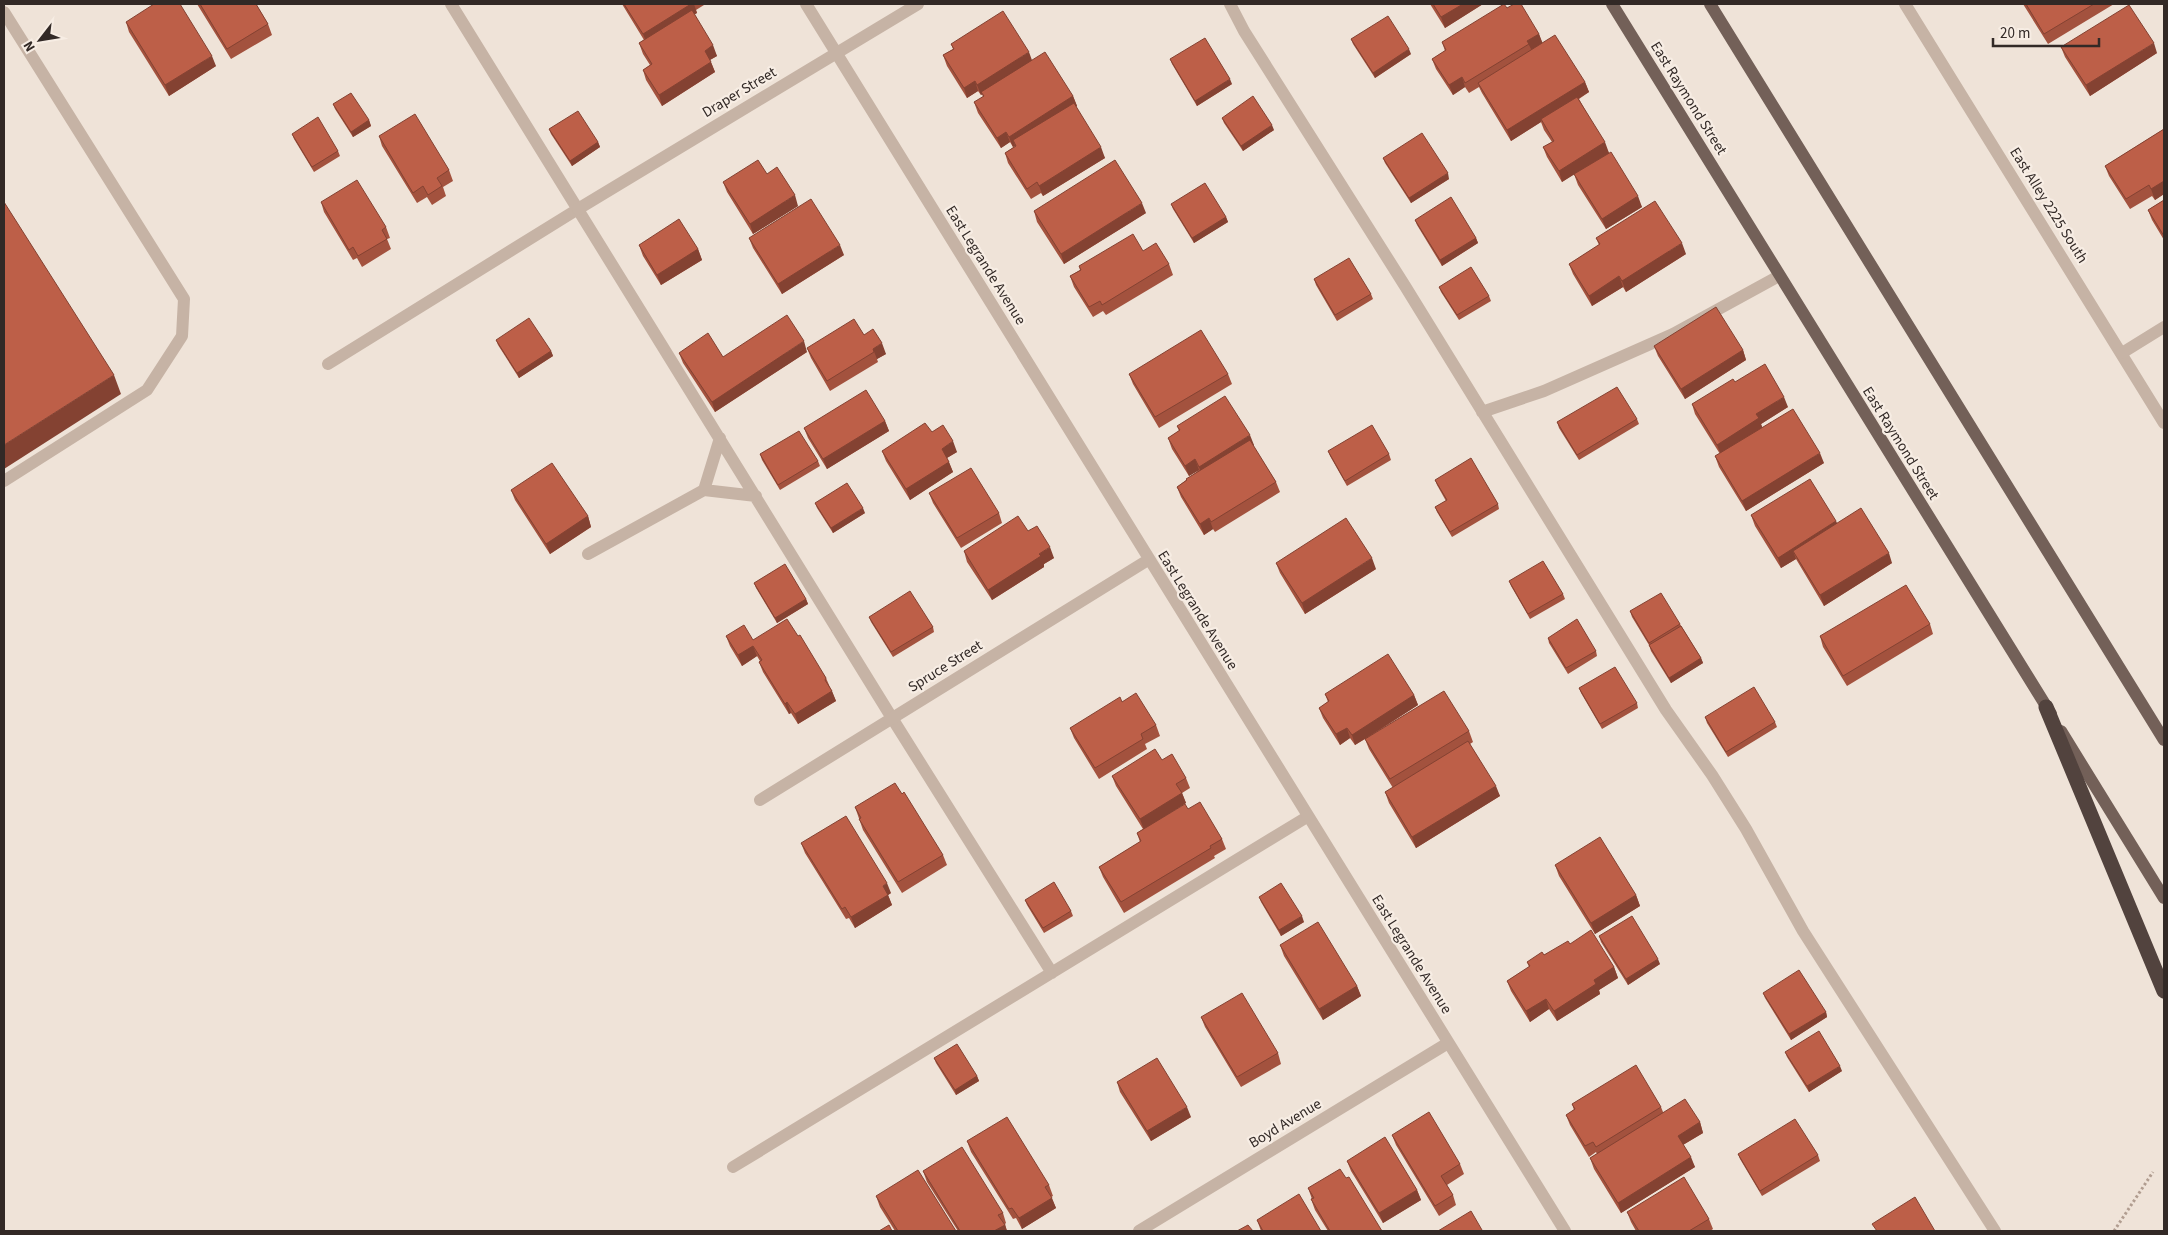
<svg xmlns="http://www.w3.org/2000/svg" width="2168" height="1235" font-family="'Source Sans 3',sans-serif">
<style>
.lines{fill:none;stroke-linecap:round;stroke-linejoin:round}
.path{stroke:#b19d90;stroke-width:3;stroke-dasharray:2.5 2.5;stroke-linecap:butt}
.service{stroke:#c6b3a5;stroke-width:12}
.minor{stroke:#c6b3a5;stroke-width:12}
.primary{stroke:#736058;stroke-width:12}
.motorway{stroke:#52433e;stroke-width:15}
.wall{fill:#a3523e}
.shaded-wall{fill:#844232}
.building{fill:#bd5f48;stroke:#844232}
.labels{text-anchor:middle;stroke-width:4.5;stroke-linejoin:round;paint-order:stroke}
.street-label{font-size:15px;fill:#322926;stroke:#f7ede4}
</style>
<rect width="100%" height="100%" fill="#efe3d8"/>
<g class="lines">
<path class="path" d="M2114,1231l39,-59"/>
<path class="service" d="M451,4l441,714 160,255
M1230,4l14,27 161,255 261,424 46,65 34,54 57,102 192,300
M1905,4l259,419
M4,12l180,287 -2,37 -35,54 -143,91
M328,364l250,-155
M1482,412l62,-21 129,-57 106,-58
M704,490l16,-52
M588,554l116,-64 52,6
M733,1167l574,-350"/>
<path class="minor" d="M806,4l759,1227
M578,209l340,-205
M2122,353l42,-26
M760,800l388,-240
M1139,1231l309,-188"/>
<path class="primary" d="M1612,4l439,710
M1710,4l454,736
M2061,731l103,167"/>
<path class="motorway" d="M2046,707l118,284"/>
</g>
<path class="wall" d="M197,4h59l12,20 4,11 -41,24z
M622,4h82v1l-8,5 1,3 -3,1 23,42 -7,4 5,12 -53,34 -16,-26 -3,-10 7,-5 -7,-11 -4,-11 5,-3z
M1430,4h53l-38,24z
M2023,4h91l-66,40z
M1507,8l32,26 3,9 43,39 4,10 -10,7 30,54 33,54 -36,22 -28,-44 -4,-11 -12,8 -15,-25 -4,-10 9,-5 -8,-12 -3,-8 -30,19 -29,-48 -3,-6 -10,6 -4,-6 -12,8 -17,-26 -4,-10 13,-8 -3,-9z
M126,22l90,44 -47,30 -40,-64z
M1351,39l60,15 -36,24 -22,-34z
M951,44l81,16 41,36 4,10 -1,1 29,51 -62,38 -2,-3 -10,6 -23,-36 -3,-10 10,-7 -2,1 -3,-5 -9,6 -23,-35 -4,-11 9,-5 -1,-3 -1,1 -3,-4 -11,7 -20,-32 -4,-11 10,-6z
M2061,47l96,6 -67,43 -25,-39z
M1170,59l62,25 -35,22 -25,-42z
M333,104l36,16 2,6 -18,11 -18,-28z
M1222,118l52,12 -31,21 -19,-28z
M549,129l49,13 2,5 -28,19 -21,-32z
M2164,129v65l-9,6 -3,-4 -22,13 -21,-33 -4,-10z
M292,134l46,17 2,5 -26,16 -20,-33z
M379,136l70,34 4,11 -10,6 3,9 -14,9 -5,-8 -10,6 -35,-57z
M1383,158l66,21 -38,24 -26,-40z
M723,182l75,24 -45,28 -26,-42z
M2164,200v40l-12,-20 -4,-10z
M321,202l65,25 4,11 -3,1 4,10 -29,18 -5,-9 -4,2 -29,-48z
M1171,204l55,13 2,5 -34,21 -21,-34z
M1034,211l112,2 -82,51 -27,-42z
M1415,220l61,18 2,5 -36,23 -25,-41z
M749,238l95,17 -62,39 -29,-46z
M1596,238l90,16 -60,38 -3,-5 -31,19 -19,-32 -4,-10 30,-19z
M639,245l59,4 4,11 -41,25 -18,-29z
M1143,251l26,13 4,11 -67,40 -3,-4 -10,6 -19,-30 -4,-11 10,-6 -1,-4z
M1314,279l57,15 2,5 -36,22 -21,-36z
M1439,287l50,9 2,5 -32,19 -18,-28z
M864,335l22,19 -9,5 1,3 -48,29 -19,-33 -4,-10z
M496,340l55,11 2,5 -34,22 -21,-33z
M1654,346l89,4 3,10 -61,39 -27,-43z
M807,352l-92,60 -32,-49 -4,-10 44,4z
M1129,374h99l4,10 -73,44 -26,-44z
M1735,382l53,25 -27,17 1,4 62,35 -78,48 -27,-44 -4,-11 5,-2 -25,-40 -3,-10z
M1637,419l2,5 -60,36 -20,-32 -2,-6z
M885,421l4,10 -62,38 -19,-31 -4,-10z
M1177,426l77,19 -1,1 23,36 4,10 -65,40 -2,-3 -9,6 -23,-38 -4,-10 22,-17 -10,6 -17,-27 -4,-11 11,-7z
M932,432l25,20 -10,6 6,14 -43,28 -24,-39 -4,-10z
M1328,451l61,3 2,6 -44,26 -17,-30z
M760,454l58,7 2,5 -40,24 -18,-30z
M1435,480l63,24 1,5 -47,28 -15,-25 -2,-5 11,-6 -9,-16z
M511,490l77,26 3,11 -41,27 -35,-54z
M929,493l70,20 3,10 -41,25 -28,-45z
M815,503l50,10 -32,20 -16,-25z
M1751,515l85,6 1,3 55,39 -68,43 -28,-47 -15,9 -26,-42z
M1028,531l26,27 -10,6v3l-52,33 -25,-38 -3,-11z
M1276,563l100,6 -71,45 -25,-41z
M1509,581l54,13 2,5 -35,20 -19,-33z
M754,583l52,16 2,5 -31,19 -21,-35z
M1630,611l50,13 21,34 2,5 -32,20 -20,-32 -2,-6 -17,-28z
M869,617l64,10 1,5 -41,25 -22,-35z
M1930,624l3,10 -86,52 -24,-39 -3,-11z
M726,636l27,4 45,-4 28,42 10,23 -38,23 -7,-11 -2,1 -26,-42 -4,-10 1,-1 -3,-5 -15,10 -12,-20z
M1548,638l48,13 1,5 -29,18 -19,-31z
M1579,688l58,15 1,5 -36,21 -21,-36z
M1325,694l89,1 4,10 -52,34 103,-8 4,11 -3,2 30,52 -84,52 -27,-45 -4,-11 8,-4 -24,-39 -4,-10 -10,6 -5,-7 -10,7 -17,-27 -4,-10 9,-6z
M1122,702l34,23 4,11 -15,8 2,5 -48,30 -25,-41 -4,-10z
M1705,717l70,5 2,5 -49,30 -21,-34z
M1162,760l24,18 4,10 -8,5 4,10 -29,18 31,-12 34,30 4,10 -12,7 1,2 -91,55 -21,-36 -4,-10 41,-25 -3,-9 6,-4 -27,-43 -4,-10z
M855,807l88,48 4,10 -45,28 -39,-63z
M801,843l90,50 -3,2 4,10 -37,23 -6,-10 -3,1 -41,-66z
M1555,865l81,30 4,11 -45,28 -36,-58z
M1259,897l45,25 -23,14 -20,-34z
M1025,900l46,11 2,5 -29,17 -17,-28z
M1599,936l61,28 -32,21 -27,-43z
M1570,944l44,23 4,11 -19,12 1,4 -43,27 -8,-12 -19,13 -19,-31 -4,-10 22,-14 -2,-5 17,-7z
M1280,945l77,41 4,10 -38,24 -39,-64z
M1763,993l63,19 1,5 -36,23 -26,-42z
M1201,1017l77,36 3,11 -40,23 -36,-60z
M1785,1052l57,19 -33,21 -22,-35z
M934,1058l43,18 2,5 -23,14 -20,-32z
M1117,1082l74,35 -40,24 -31,-49z
M1572,1104l89,3 2,5 37,10 3,11 -20,12 12,22 -74,46 -27,-44 -4,-11 7,-4 -1,-2 -7,5 -19,-32 -4,-10 8,-5z
M1392,1135l68,29 4,10 -17,11 6,10 3,10 -17,11 -43,-71z
M967,1141l82,44 4,11 -2,1 5,11 -34,21 -6,-11 -3,1 -42,-67z
M1738,1154l80,1 2,6 -58,35 -22,-37z
M1347,1161l70,29 4,10 -38,23 -32,-52z
M923,1171l80,42 3,10 -1,1 2,7h-49l-31,-49z
M1346,1178l36,53h-54l-13,-21 -4,-11h1l-4,-11z
M876,1196l80,35h-61l-15,-24z
M1627,1212l82,7 4,10 -3,2h-74l-5,-9z
M1257,1220l64,11h-60z"/>
<path class="shaded-wall" d="M691,4h3l3,9 -50,31 -4,-10z
M1463,4h20l-38,24 -4,-11z
M1539,34l4,10 -11,7 -5,-10z
M2154,43l3,10 -67,43 -4,-11z
M713,45l4,11 -9,5 -3,-10z
M1409,49l2,5 -36,24 -2,-5z
M1029,52l4,11 -52,32 -4,-10z
M212,56l4,10 -47,30 -4,-11z
M711,62l4,10 -53,34 -3,-11z
M1462,77l3,10 -12,8 -4,-10z
M1230,79l2,5 -35,22 -2,-5z
M975,81l3,10 -11,7 -3,-10z
M1585,82l4,10 -47,29 -1,-2v3l-30,19 -4,-11z
M1073,96l4,10 -61,39 -3,-5 2,6 -2,1 -4,-10z
M369,120l2,6 -18,11 -2,-5z
M1272,125l2,5 -31,21 -2,-5z
M1006,132l4,10 -9,6 -4,-10z
M598,142l2,5 -28,19 -2,-5z
M1605,142l4,11 -47,29 -3,-11z
M1101,147l4,11 -62,38 -4,-10z
M1448,173l1,6 -38,24 -2,-5z
M2164,181v13l-9,6 -4,-11z
M795,195l3,11 -45,28 -3,-10z
M1638,196l4,11 -36,22 -4,-10z
M1142,203l4,10 -82,51 -3,-10z
M1226,217l2,5 -34,21 -2,-5z
M1476,238l2,5 -36,23 -2,-6z
M1682,243l4,11 -60,38 -4,-11z
M840,245l4,10 -62,39 -4,-10z
M698,249l4,11 -41,25 -4,-10z
M1619,276l4,11 -31,19 -3,-10z
M804,341l3,11 -92,60 -3,-10z
M882,343l4,11 -9,5 -4,-10z
M1743,350l3,10 -61,39 -4,-10z
M551,351l2,5 -34,22 -2,-5z
M114,375l7,19 -117,75v-24z
M1784,397l4,10 -27,17 2,5 -42,26 -4,-10 39,-31z
M885,421l4,10 -62,38 -4,-10z
M1250,435l4,10 -51,32 -4,-10z
M953,441l4,11 -12,7 -3,-10z
M1820,453l4,10 -78,48 -4,-10z
M1195,459l4,11 -10,6 -4,-10z
M949,462l4,10 -43,28 -4,-11z
M863,508l2,5 -32,20 -2,-5z
M588,516l3,11 -41,27 -4,-10z
M1209,518l4,11 -9,6 -4,-11z
M1836,521l4,10 -47,20 3,8 -15,9 -3,-10z
M1050,547l4,11 -10,6v3l-52,33 -4,-10z
M1889,553l3,10 -68,43 -4,-11z
M1372,558l4,11 -71,45 -3,-11z
M806,599l2,5 -31,19 -2,-5z
M753,646l4,10 -15,10 -4,-11z
M1701,658l2,5 -32,20 -2,-5z
M832,691l4,10 -38,23 -3,-10z
M1414,695l4,10 -63,40 -3,-10z
M787,702l4,11 -2,1 -4,-10z
M1347,728l3,10 -10,7 -4,-11z
M1496,786l4,10 -84,52 -4,-11z
M1182,793l4,10 -42,27 -4,-11z
M887,883l4,10 -3,2 4,10 -37,23 -4,-11 32,-31z
M1636,895l4,11 -45,28 -4,-11z
M1302,916l2,6 -23,14 -2,-6z
M1658,959l2,5 -32,21 -2,-6z
M1614,967l4,11 -19,12 1,4 -43,27 -3,-10 40,-31z
M1357,986l4,10 -38,24 -4,-11z
M1546,999l3,10 -19,13 -4,-11z
M1826,1012l1,5 -36,23 -2,-6z
M1840,1066l2,5 -33,21 -2,-6z
M977,1076l2,5 -23,14 -1,-5z
M1187,1107l4,10 -40,24 -4,-10z
M1700,1122l3,11 -22,13 -3,-10z
M1691,1157l4,10 -74,46 -3,-10z
M1417,1190l4,10 -38,23 -4,-10z
M1052,1198l4,10 -34,21 -3,-11z
M1005,1225l2,6h-13z"/>
<path class="building" d="M154,4h26l32,52 -47,29 -39,-63z
M200,4h56l12,20 -41,25z
M624,4h67l-48,30z
M1433,4h30l-22,13z
M1504,4l3,4 7,-4h7l18,30 -12,7 2,3 -64,39 -3,-6 -13,8 -17,-26 14,-9 -4,-8z
M2026,4h68l-50,30z
M2129,5l25,38 -68,42 -25,-38z
M692,10l21,35 -8,6 6,11 -52,33 -16,-25 9,-6 -13,-21z
M1003,11l26,41 -52,33 -2,-4 -11,7 -21,-33 11,-6 -3,-5z
M1388,16l21,33 -36,24 -22,-34z
M1555,35l30,47 -78,48 -29,-47z
M1205,38l25,41 -35,22 -25,-42z
M1045,52l28,44 -64,41 -3,-5 -9,6 -23,-36 10,-6 -3,-4z
M351,93l18,27 -18,12 -18,-28z
M1253,96l19,29 -31,21 -19,-28z
M1577,97l28,45 -46,29 -16,-24 11,-6 -13,-22z
M1074,103l27,44 -62,39 -2,-4 -10,7 -22,-36 11,-7 -3,-6z
M578,111l20,31 -28,19 -21,-32z
M415,114l34,56 -12,8 5,8 -14,9 -5,-9 -10,7 -34,-57z
M318,117l20,34 -26,16 -20,-33z
M2164,129v52l-13,8 -2,-4 -23,14 -21,-33z
M1422,133l26,40 -39,25 -26,-40z
M1611,152l27,44 -36,23 -28,-45z
M758,160l9,14 10,-7 18,28 -45,29 -27,-42z
M1115,160l27,43 -81,51 -27,-43z
M357,180l29,47 -4,3 5,9 -29,17 -5,-9 -4,3 -28,-48z
M1205,183l21,34 -34,21 -21,-34z
M1451,197l25,41 -36,22 -25,-40z
M811,199l29,46 -62,39 -29,-46z
M2164,200v36l-16,-26z
M1655,201l27,42 -60,38 -3,-5 -30,20 -20,-32 31,-20 -4,-6z
M4,202l110,173 -110,70z
M679,219l19,30 -41,26 -18,-30z
M1133,234l10,17 13,-8 13,21 -67,41 -2,-4 -11,6 -19,-31 11,-6 -2,-4z
M1349,258l22,36 -36,21 -21,-36z
M1471,267l18,29 -32,19 -18,-28z
M1716,307l27,43 -62,39 -27,-43z
M787,315l17,26 -92,61 -33,-49 29,-20 15,24z
M529,318l22,33 -34,22 -21,-33z
M854,319l10,16 9,-6 9,14 -9,6 1,3 -47,29 -20,-33z
M1201,330l27,44 -73,43 -26,-43z
M1765,364l19,33 -28,17 3,4 -42,27 -25,-41 41,-25 2,3z
M1617,387l20,32 -60,36 -20,-33z
M866,390l19,31 -62,38 -19,-31z
M1225,396l25,39 -51,32 -4,-8 -10,7 -17,-28 12,-8 -3,-4z
M1793,409l27,44 -78,48 -27,-45z
M925,423l7,9 11,-7 10,16 -11,8 7,13 -43,27 -24,-38z
M1372,425l17,29 -44,27 -17,-30z
M799,431l19,30 -40,24 -18,-31z
M1250,440l26,42 -65,40 -2,-4 -9,6 -23,-37 10,-7 -1,-1z
M1471,458l27,46 -48,28 -15,-25 12,-7 -12,-20z
M552,463l36,53 -42,28 -35,-54z
M971,468l28,45 -42,25 -28,-45z
M1810,479l26,42 -58,37 -27,-43z
M847,483l16,25 -32,20 -16,-25z
M1861,508l28,45 -69,42 -27,-44z
M1018,516l10,15 9,-5 13,21 -11,7 2,2 -53,34 -24,-39z
M1346,518l26,40 -70,45 -26,-40z
M1543,561l20,33 -35,20 -19,-33z
M785,564l21,35 -31,19 -21,-35z
M1906,585l24,39 -87,52 -23,-40z
M910,591l23,36 -42,25 -22,-35z
M1661,593l19,31 -31,19 -19,-32z
M787,619l11,17 2,-1 26,43 -1,2 7,11 -37,23 -8,-12 -2,2 -26,-42 3,-2 -9,-14 -15,9 -12,-19 18,-11 9,15z
M1577,619l19,32 -30,17 -18,-30z
M1681,626l20,32 -32,20 -20,-33z
M1388,654l26,41 -62,40 -5,-7 -11,6 -17,-26 10,-7 -4,-7z
M1615,667l22,36 -37,21 -21,-36z
M1754,687l21,35 -49,30 -21,-35z
M1444,691l25,40 -79,48 -25,-40z
M1136,693l20,32 -15,9 2,5 -48,29 -25,-40 50,-31 2,5z
M1468,741l28,45 -84,51 -27,-45z
M1155,749l7,11 10,-6 14,24 -10,6 6,9 -42,26 -28,-43z
M895,783l7,11 2,-2 39,63 -45,27 -39,-63 2,-1 -6,-11z
M1200,802l22,37 -12,7 1,2 -90,54 -22,-35 42,-26 -4,-8 48,-29 3,5z
M846,816l41,67 -4,3 5,9 -37,22 -6,-10 -3,2 -41,-66z
M1600,837l36,58 -45,28 -36,-58z
M1054,882l17,29 -28,17 -18,-28z
M1281,883l21,33 -23,14 -20,-33z
M1632,916l26,43 -32,20 -27,-43z
M1318,922l39,64 -38,23 -39,-64z
M1591,930l23,37 -20,13 2,4 -42,27 -8,-12 -20,12 -19,-30 23,-15 -3,-4 15,-10 2,3 24,-14 2,3z
M1799,970l27,42 -37,22 -26,-41z
M1242,993l36,60 -41,24 -36,-60z
M1819,1031l21,35 -33,20 -22,-34z
M957,1044l20,32 -22,14 -21,-32z
M1157,1058l30,49 -40,24 -30,-49z
M1636,1065l25,42 -65,40 -3,-5 -8,4 -19,-31 9,-6 -3,-5z
M1685,1099l15,23 -22,14 13,21 -73,46 -28,-45z
M1429,1112l31,52 -19,12 12,19 -18,11 -43,-71z
M1007,1117l42,68 -4,2 7,11 -33,20 -7,-10 -3,1 -42,-68z
M1795,1119l23,36 -58,36 -22,-37z
M1385,1137l32,53 -38,23 -32,-52z
M962,1147l41,66 -5,2 7,10 -11,6h-34l-37,-60z
M1340,1169l6,9 3,-1 33,54h-52l-19,-32 3,-1 -6,-10z
M918,1170l38,61h-58l-22,-35z
M1684,1177l25,42 -20,12h-50l-12,-19z
M1299,1194l22,37h-58l-6,-11z
M1915,1197l20,34h-58l-5,-7z
M1471,1211l11,19 -1,1h-43z
M889,1225l3,6h-13z
M1248,1225l5,6h-16z"/>
<g class="labels">
<g class="street-label">
<text transform="translate(739 92) rotate(-31)" y="5">Draper Street</text>
<text transform="translate(1689 98) rotate(58)" y="5">East Raymond Street</text>
<text transform="translate(2049 205) rotate(58)" y="5">East Alley 2225 South</text>
<text transform="translate(986 265) rotate(58)" y="5">East Legrande Avenue</text>
<text transform="translate(1901 443) rotate(58)" y="5">East Raymond Street</text>
<text transform="translate(1198 610) rotate(58)" y="5">East Legrande Avenue</text>
<text transform="translate(945 666) rotate(-32)" y="5">Spruce Street</text>
<text transform="translate(1412 954) rotate(58)" y="5">East Legrande Avenue</text>
<text transform="translate(1285 1123) rotate(-31)" y="5">Boyd Avenue</text>
</g>
</g>
<rect width="2168" height="1235" fill="none" stroke="#322926" stroke-width="10"/>
<g transform="translate(40 40) rotate(239)" stroke="#f7ede4" stroke-width="4" paint-order="stroke">
<path d="M0-4L9 19L0 12L-9 19Z" fill="#322926"/>
<text y="-8" font-size="14" font-weight="bold" text-anchor="middle" fill="#322926">N</text>
</g>
<path d="M1993 38v8h106v-8" fill="none" stroke="#322926" stroke-width="2.5"/>
<text x="2000" y="38" font-size="15" fill="#322926" stroke="#f7ede4" stroke-width="4" paint-order="stroke">20 m</text>
</svg>
